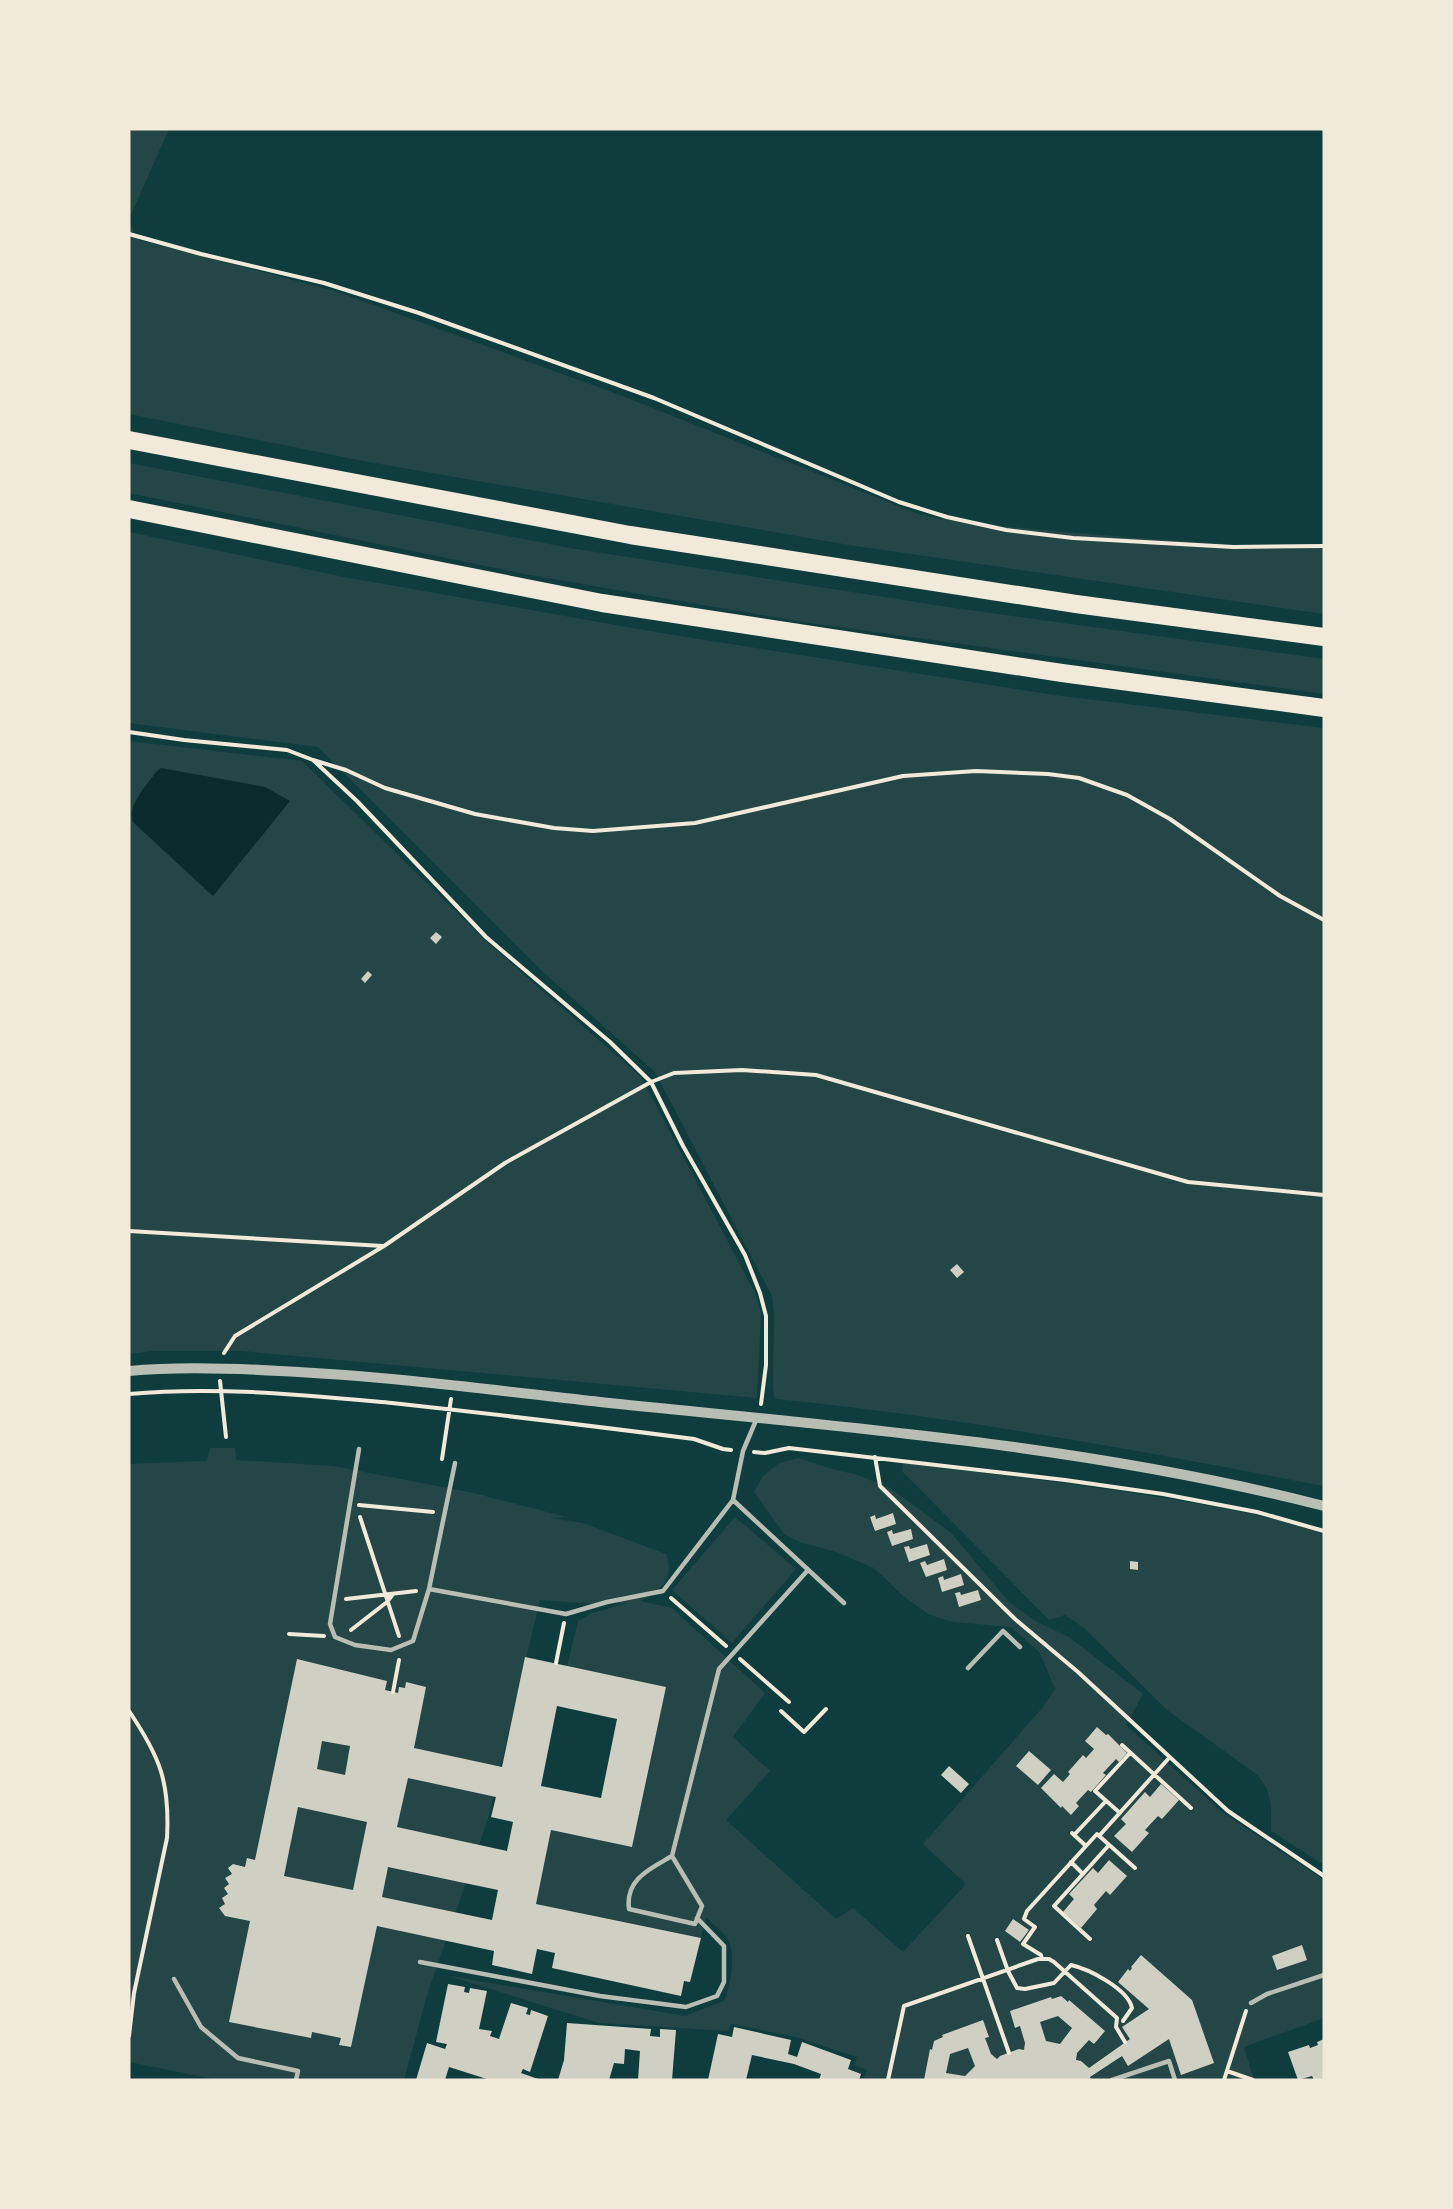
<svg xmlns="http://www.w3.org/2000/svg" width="1453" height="2209" font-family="Poppins,sans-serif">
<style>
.green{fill:#244646;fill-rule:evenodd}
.water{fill:#0a2a2b}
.building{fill:#cfcfc3;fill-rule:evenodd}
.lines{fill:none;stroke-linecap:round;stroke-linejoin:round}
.path{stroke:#f1e9da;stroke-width:4}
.service{stroke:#b8beb3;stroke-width:4.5}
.tertiary{stroke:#b8beb3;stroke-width:10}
.motorway{stroke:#f1e9da;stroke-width:18}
</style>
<rect width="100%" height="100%" fill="#0f3d3e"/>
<path class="green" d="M130,129h39l-40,90 7,20 199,52 285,104 301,120 55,9 124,11 179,13 45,-2v68l-475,-69 -486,-84 -234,-47v-282z
M129,463l441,85 385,60 369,51v35l-522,-72 -272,-47 -401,-82z
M129,532l215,45 317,56 393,62 270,33v758c-182,-35 -364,-69 -549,-87l-2,-11 1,-73 -2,-19 -117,-224 -112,-100 -225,-225 -189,-24z
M129,741l173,20 186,182 153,134 113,214 7,21 -4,86 -516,-47h-88l-24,3zM156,772l57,124 -80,-74c-6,-17 13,-36 23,-50z
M210,1448h25l1,12 97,6 141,27 92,24 -15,1 32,5 83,31c9,27 -6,36 -26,47l32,7 93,85 -32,44 37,34 -44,49 110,99 17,-11 50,44 63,-68 -43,-40 120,-137 12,-18 -15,-36 -29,-26 -58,-5 -25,-8 -26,-19 -28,-27 -38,-16 -36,-10 -15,-7 -31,-43 9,-16 16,-13 19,-5 37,12 20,4 35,14 61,45 58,69 28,20 32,15 74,57 -17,31 96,87 102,68v138l-80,29 10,33h-391l4,-10 -13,-5 3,-8 -62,-20 -64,-13 -3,7 -129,-8 -150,-47 236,40 39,-15c6,-15 13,-48 3,-63 -5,-7 -14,-14 -21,-21l-5,21 -165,-34 15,-74 81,17 34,-160 -99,-21 11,-45 14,-8 36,-10 -33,1 -55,-4 -51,216 -62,179 -23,85h-186l-89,-18v-598l78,-3z
M903,1463c141,18 283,32 421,68v334l-53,-34c0,-24 2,-41 -16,-58l-88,-63 -83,-82 -19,-13 -16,5 -147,-149z
M735,1517l61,52 -64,74 -60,-53z"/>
<path class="water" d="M161,768l104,19 25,14 -77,95 -80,-74c-6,-17 14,-36 23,-50z"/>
<path class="building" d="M436,932l6,5 -6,7 -6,-6z
M368,971l4,4 -7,8 -4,-4z
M957,1264l7,8 -7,6 -7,-8z
M893,1513l3,11 -21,7 -5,-14 5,-2 1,4z
M911,1529l2,10 -21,7 -5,-14 5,-2 1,4z
M927,1544l3,11 -21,7 -5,-15 5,-1 1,3z
M944,1559l3,11 -21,7 -6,-14 5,-2 2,4z
M1130,1561l8,1v8l-8,-1z
M961,1574l3,11 -22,7 -4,-14 5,-2 1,4z
M978,1590l3,10 -22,7 -4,-14 5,-1 1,3z
M525,1657l141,30 -34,160 -81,-17 -15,74 165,34 -11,44 -6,-1 -3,15 -129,-28 3,-15 -18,-4 -5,25 -40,-9 2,-14 -117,-25 -26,121 -12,-2 2,-7 -29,-6 -1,6 -82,-16 21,-101 -25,-5 -6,-8 6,-4 -3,-6 6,-4 -4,-6 5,-4 -4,-6 7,-4 -4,-6 5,-4 12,3 2,-9 8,2 42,-201 90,22 -2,9 13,3 1,-6 6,1 1,-6 20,5 -12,61 88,19zM557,1706l60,13 -16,79 -60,-12zM322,1741l28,5 -5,29 -28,-6zM408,1778l88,19 -5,20 22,5 -6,29 -110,-24zM298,1807l69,15 -14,68 -69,-14zM388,1867l110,23 -6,30 -110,-23z
M1097,1727l9,8 2,-1 19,19 -8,9 -3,-3 -13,14 3,2 -15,17 -3,-2 -12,13 3,3 -8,9 -9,-9 -1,2 -20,-20 13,-14 9,8 7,-8 -2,-2 15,-17 3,3 8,-9 -9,-8z
M1029,1751l22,19 -13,15 -22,-19z
M949,1766l20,18 -8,9 -20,-18z
M1161,1784l18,16 -17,19 -4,-3 -13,14 4,3 -17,19 -18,-16 12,-12 -5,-5 24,-27 5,5z
M1109,1860l18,16 -17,19 -4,-4 -12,14 3,4 -16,19 -18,-16 11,-13 -5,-5 24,-26 5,5z
M1013,1919l16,11 -9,12 -15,-11z
M1302,1945l5,15 -30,10 -5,-14z
M1141,1955l51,45 22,63 -33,12 -12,-36 -41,27 -6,-10 -32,21 1,3h-167l6,-31 2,1 2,-9 9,-4 -1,-2 41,-15 6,17 -4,1 6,16 6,5 3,-3 19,-7 5,1 1,-7 -5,-17 -5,2 -5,-17 41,-14 1,2 9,-3 7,6 1,-2 36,31 -11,13 -5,-4 -12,13 -1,7 5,1 8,7 41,-29 -8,-12 27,-18 -31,-27 10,-13 2,2 2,-3 -1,-1zM1058,2016l14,12 -12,16 -14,-3 -6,-19zM968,2048l7,18 -10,10 -19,-3 4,-19z
M448,1984l17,3 -1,5 5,1 1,-5 17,3 -8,38 13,2 -2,5 9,3 12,-36 17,5 -2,6 4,1 1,-5 17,6 -18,56 -7,-3 -2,4 20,7h-51l-41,-13 -4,13h-29l11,-37 18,6 2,-5 -11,-2z
M567,2023l84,6 -1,7 10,1v-8l16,1 -4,50h-34l2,-29 -15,-2 -1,15 -10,-1 -5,17h-51l6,-20z
M734,2027l57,13 -3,14 9,3 5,-15 49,18 -3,9 13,5 -2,6h-40l2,-6 -27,-10 -42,-9 -6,25h-38l10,-46 14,3z
M1324,2039v41h-10l-2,-4 -14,4 -10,-28 21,-7 1,3 8,-3 -1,-3z"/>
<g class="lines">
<path class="path" d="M129,234l72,20 123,29 95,30 235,85 245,104 48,15 59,13 67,8 160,9 91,-1
M129,732l55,8 103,10 26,10 44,41 129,136 124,105 41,40 32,64 62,109 15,38 6,23v49l-5,39
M313,760l33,10 39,18 90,26 79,14 39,3 102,-8 208,-47 73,-5 72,3 31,4 48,17 43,24 110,77 44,24
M129,1231l254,15
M224,1353l11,-17 149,-90 121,-83 146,-81 23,-9 68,-3 74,5 372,107 136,13
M220,1381l6,56
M129,1394c88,-8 175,1 263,9 101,11 201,23 302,36l29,10 8,1
M754,1452l11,1 24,-5 276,32 98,14 94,18 67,19
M875,1457l5,29 135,133 63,53 150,139 96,65
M442,1459l9,-60
M359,1505l74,7
M360,1517l39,119
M671,1598l55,48
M346,1599l70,-8
M351,1630l36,-28 6,-8
M289,1634l35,2
M740,1659l49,43
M556,1663l8,-40
M393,1692l6,-32
M129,1711c31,46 41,71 38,127l-33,155 -5,43
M781,1711l23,21 22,-23
M1122,1745l69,63
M1120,1813l-25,-22 35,-38
M1072,1833l14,13 11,-12 38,34
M1074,1835l32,-34
M1099,1836l70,-78
M1071,1862l12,12
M968,1936l41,117
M1090,1939l-36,-33 55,-61
M997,1940l11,31 9,17 8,1 29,-6 17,-18c18,4 57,24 61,43l-9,13
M1042,1959l-1,-4 -18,-11 12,-17 -11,-8 3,-8 59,-65
M1227,2071l26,9
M888,2080l16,-74 134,-47h11l5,3 63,56 -1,9 9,15
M1224,2080l22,-69"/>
<path class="service" d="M359,1449l-29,175 5,13 20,8 36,5 22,-9 16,-52 26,-126
M733,1500l111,103
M429,1589l137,25 41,-12 56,-11 70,-91 10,-49 14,-33
M968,1668l35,-37 17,16
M672,1856l30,50 -7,18 -66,-15c-4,-30 21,-40 43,-53l47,-187 89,-99
M420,1962l180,34 86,11 31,-11 7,-14v-36l-27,-28
M174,1979l27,48 37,31 60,13 -2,9
M1251,2003l16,-9 57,-19
M1112,2080l57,-19 6,19"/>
<path class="tertiary" d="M129,1371c50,-5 101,-3 151,0 107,5 213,19 320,31 242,25 487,43 724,104"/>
<path class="motorway" d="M129,440l501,95 446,69 248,33
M129,509l473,94 460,70 262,35"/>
</g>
<rect width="1453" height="2209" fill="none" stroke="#f1e9da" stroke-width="261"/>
</svg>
